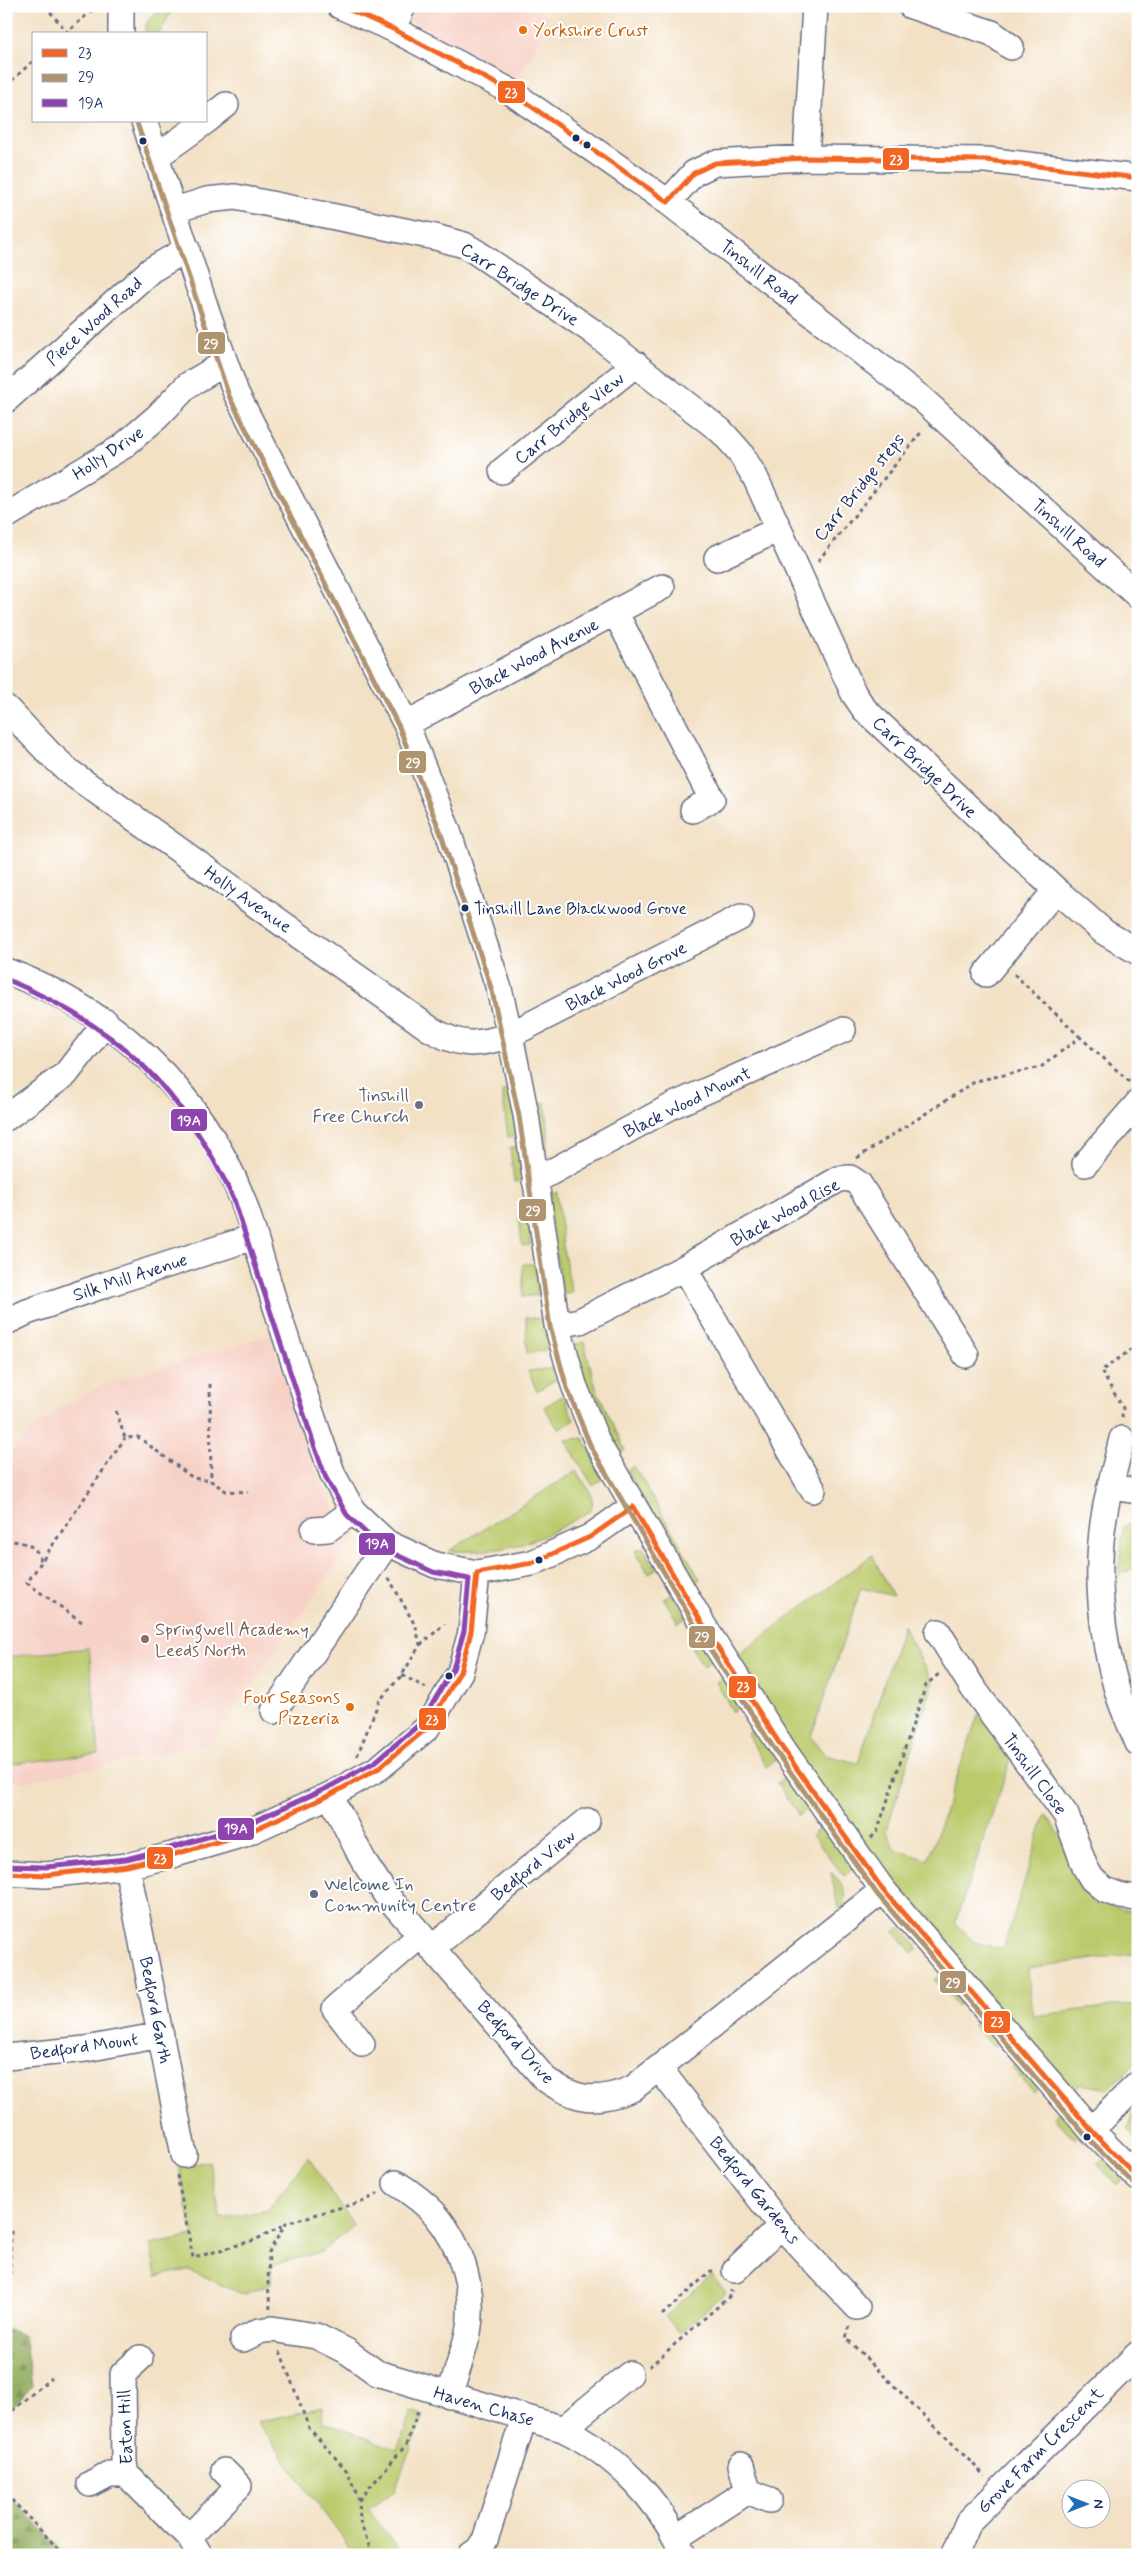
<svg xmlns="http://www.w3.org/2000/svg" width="1144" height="2561" font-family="Mynerve,sans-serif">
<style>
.built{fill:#f7d1c6}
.grass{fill:#bbca6c;stroke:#6b7c65}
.forest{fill:url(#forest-firs);stroke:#586e5f}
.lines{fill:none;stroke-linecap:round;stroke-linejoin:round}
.minor-casing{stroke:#676d82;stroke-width:28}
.path{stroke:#676d82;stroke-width:3;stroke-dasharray:4 4;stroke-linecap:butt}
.minor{stroke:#fff;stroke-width:25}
.bus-1-casing{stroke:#fff;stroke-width:9}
.bus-2-casing{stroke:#fff;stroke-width:9}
.bus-3-casing{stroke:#fff;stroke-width:9}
.bus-1{stroke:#f26522;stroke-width:5}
.bus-2{stroke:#b0936f;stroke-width:5}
.bus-3{stroke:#8e44ad;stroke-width:5}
.food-dot{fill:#e8710a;stroke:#fff;stroke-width:2}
.bus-dot{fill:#1b2f5e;stroke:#fff;stroke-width:2}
.worship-dot{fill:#6b7280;stroke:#fff;stroke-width:2}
.education-dot{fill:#8d6e63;stroke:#fff;stroke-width:2}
.service-dot{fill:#5c6f8a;stroke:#fff;stroke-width:2}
.labels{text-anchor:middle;stroke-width:4;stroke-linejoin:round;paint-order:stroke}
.bus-label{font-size:17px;fill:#1b2f5e;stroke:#fff;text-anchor:start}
.food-label{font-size:18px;fill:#c56008;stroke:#fff;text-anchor:start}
.street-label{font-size:18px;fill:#1b2f5e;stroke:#fff}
.worship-label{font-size:18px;fill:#5b616d;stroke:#fff;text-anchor:end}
.education-label{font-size:18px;fill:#785e54;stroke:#fff;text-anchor:start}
.service-label{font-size:18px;fill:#4e5e75;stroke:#fff;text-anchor:start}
.line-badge{stroke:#fff;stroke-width:2}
.badge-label{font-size:14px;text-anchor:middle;font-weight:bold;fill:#fff}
</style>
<defs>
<pattern id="forest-firs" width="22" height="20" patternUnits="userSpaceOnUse" patternTransform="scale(1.25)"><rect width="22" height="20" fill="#94ae60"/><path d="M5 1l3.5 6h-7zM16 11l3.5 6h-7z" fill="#788e52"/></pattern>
</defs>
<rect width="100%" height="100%" fill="#fff"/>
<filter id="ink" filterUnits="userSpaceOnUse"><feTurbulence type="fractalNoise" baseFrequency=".02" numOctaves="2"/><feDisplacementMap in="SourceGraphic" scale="10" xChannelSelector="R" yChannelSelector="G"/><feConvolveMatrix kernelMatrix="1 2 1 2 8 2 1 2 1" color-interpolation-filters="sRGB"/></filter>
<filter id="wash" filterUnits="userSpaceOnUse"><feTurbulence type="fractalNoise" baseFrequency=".0096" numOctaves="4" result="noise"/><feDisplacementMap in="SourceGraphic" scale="20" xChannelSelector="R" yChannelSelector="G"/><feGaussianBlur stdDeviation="1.12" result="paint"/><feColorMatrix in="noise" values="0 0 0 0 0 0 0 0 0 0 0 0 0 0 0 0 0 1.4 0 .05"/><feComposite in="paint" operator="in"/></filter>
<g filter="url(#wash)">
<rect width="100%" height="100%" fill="#f3e1c5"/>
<path class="built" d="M416,6h113l21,11 -31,63 -110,-60z
M270,1335l48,144 14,27 14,11 12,16 -148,211 -188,38 -16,-2 2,-325 21,-23 37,-28 38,-20z"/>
<path class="grass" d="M172,11l-13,23h-14l1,-10 7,-10z
M511,1090l7,46 -10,1 -6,-45z
M545,1102c1,16 9,40 -4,51l-6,-48z
M519,1146l5,35 -10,1 -4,-34z
M557,1192l7,62 8,38 -10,2 -15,-100z
M518,1210h9l4,35 -9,1z
M523,1264h12l3,31 -15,2z
M526,1317l17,2 7,30 -23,5z
M584,1342l12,46 29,62 -8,6 -29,-64 -14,-47z
M556,1368l4,9 -23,14 -9,-20z
M564,1395l10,25 -16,9 -14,-22z
M583,1438l21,40 -11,8 -28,-46z
M634,1466l66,113 -8,5 -65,-113z
M576,1471c8,13 22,25 14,40 -53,31 -78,42 -141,40z
M1138,1517v49l-20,10 5,-48z
M643,1547l13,23 -7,4 -14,-23z
M872,1555l21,41 -32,-8 -50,149 14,18 33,8 45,-138 30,58 -47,149 9,17 33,11 51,-147 33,43 -57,167 19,19 29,7 43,-135 23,35 19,43 17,12 19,6 14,2v41l-110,15 5,48 105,-13v57l-29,29 -28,-5 -9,7c-93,-105 -191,-211 -269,-329 -23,-34 -44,-71 -66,-106z
M673,1594l14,23 -9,6 -14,-24z
M696,1634l17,26 -10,6 -16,-26z
M89,1648l10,106 -93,10v-107z
M723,1677l18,29 -8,6 -17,-30z
M755,1728l21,32 -10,7 -19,-33z
M787,1776l23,31 -11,9 -22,-33z
M823,1826l30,43 -9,7 -32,-41z
M831,1872c13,13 21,25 8,42z
M901,1927l17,21 -6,5 -18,-21z
M942,1973l23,26 -8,7 -23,-26z
M979,2019l22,23 -7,6 -22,-23z
M1017,2061l22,25 -6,6 -22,-25z
M1138,2106v34l-11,-11 7,-20z
M1060,2110l21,23 -7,6 -21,-23z
M308,2157l46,69 -33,26 -49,13 -1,19 -27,11 -55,-25 -33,6 -6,-31 43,-9 -14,-69 30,-6 12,58 47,-9z
M1103,2158l20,20 -6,7 -20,-21z
M711,2275l15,17 -46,41 -15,-17z
M323,2407l-1,14 76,29 13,-39 12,4 -29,77 -26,17 35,46h-48l-98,-133z"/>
<path class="forest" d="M6,2328l18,8 8,50 -26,29z
M6,2493l62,62h-62z"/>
</g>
<g filter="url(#ink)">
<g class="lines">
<defs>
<path id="minor" d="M121,6v28
M340,6l53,23 115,61 160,112 254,197 216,197
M911,6l81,27 19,14
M393,29l10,-23
M144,121l63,191 29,81 170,331 42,107 51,158 11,46 16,80 31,210 17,60 24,59 105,181 80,124 100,141 210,242 45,46
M206,121l20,-16
M156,157l50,-36
M806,158l9,-152
M668,202l26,-29 21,-10 52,-3 39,-2 180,2 152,18
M175,210l32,-10 28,-3 200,40 29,8 12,7 116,79 129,100 18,20 16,26 99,217 11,16 191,180 48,42 34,20
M6,400l145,-130 36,-21
M502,471l134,-107
M6,516l116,-69 35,-30 31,-32 37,-22
M717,558l62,-29
M615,612l97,187 -19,11
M6,708l43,45 22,20 359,256c31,18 47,17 80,6l231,-118
M406,724l256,-137
M6,971c107,39 194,120 236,227 13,35 22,73 34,109 18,56 37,113 57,168l20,36 34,32 48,22 42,8 55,-10 58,-26 43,-30
M986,974l70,-84
M6,1118l60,-44 40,-52
M1085,1164l53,-61
M535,1181l137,-75 171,-76
M684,1268l129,222
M6,1322l21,-10 80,-28 147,-47
M557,1325l23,-4 104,-53 155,-89 11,-1 9,6 107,171
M1122,1439c-6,25 -14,51 -18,78 -9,55 -3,119 13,173 5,18 14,36 21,53
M1110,1487l28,4
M314,1530l14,-1 25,-18
M938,1632l35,56 93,127 19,52 7,12 13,11 16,6 17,2
M274,1711l113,-168
M330,1795l33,65 23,35 159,184c32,22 51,24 87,10l251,-199
M127,1866l57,289
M6,1873l40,2 81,-9 45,-11 72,-21 86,-39 49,-27 48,-40 33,-56 11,-40 6,-59
M432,1948l155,-127
M362,2044l-27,-35 86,-74
M6,2057l80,-8 75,-14
M659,2068l122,158 76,81
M1091,2130l47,-46
M396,2183c14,9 28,19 39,31 27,32 41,78 33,119 -5,21 -12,42 -19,63
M735,2270l46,-44
M243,2339l16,-8 13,-2 44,7 32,16 29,21 186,56c51,25 99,72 120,126
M563,2429l67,-55
M741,2465l7,26 21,9
M126,2474l-2,-11 -1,-89 17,-16
M90,2484l19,-10h17l63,63 11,18
M189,2537l50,-51 -15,-15
M676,2538l72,-47
M471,2555l7,-5 7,-10 39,-122
M954,2555l14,-33 170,-168"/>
</defs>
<use href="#minor" class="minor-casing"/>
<path class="path" d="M45,6l24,28
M65,34l32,-28
M6,86l28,-26
M818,561l105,-131
M1014,974l66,63
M857,1158l119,-77 65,-14 39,-30 51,46
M210,1384l1,97 15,10 22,1
M116,1411l9,27 13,-1 55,41 18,3
M1122,1418l1,-10 -22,-37 37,-26
M6,1544l6,-3c15,2 25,5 29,21
M82,1622l-55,-39 98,-145
M420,1645l25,-21
M402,1675l24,13
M357,1756l22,-55 23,-26 18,-30 -4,-18 -27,-49
M871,1838l6,-6 49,-147 14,-12
M177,2175l16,83 62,-18 31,-16
M6,2225l5,4 -2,95 -3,25
M270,2309l-2,-26 1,-31 17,-29 78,-22 15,-8
M662,2315l49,-44h3
M850,2326l-4,12 139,138
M280,2351l29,77 38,43 12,29 1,21 9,25 8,9
M649,2367l82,-72v-5
M6,2416l45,-38
M6,2494l58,61
M359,2500l47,-55 13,-37"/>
<use href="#minor" class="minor"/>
<defs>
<path id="bus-1" d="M341,6l52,23 115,61 160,112
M668,202l26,-29 21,-10 91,-5 180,2 152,18
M633,1507l70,118 80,124 100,141 210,242 45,46
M477,1573l55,-10 58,-26 43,-30
M6,1873l40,2 81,-9 45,-11 72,-21 86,-39 49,-27 48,-40 33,-56 11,-40 6,-59"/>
<path id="bus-2" d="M137,123l92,273 170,331 42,107 51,157 27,125 31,211 17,61 24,59 106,182 80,124 100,141 210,243 46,46"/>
<path id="bus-3" d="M6,979c113,48 177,110 228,221l80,245 12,33 21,37 35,33 51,24 36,7 -5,52 -11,38 -32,54 -46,39 -48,26 -86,39 -71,21 -44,11 -80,8 -40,-1"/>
</defs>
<use href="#bus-1" class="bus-1-casing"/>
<use href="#bus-2" class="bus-2-casing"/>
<use href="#bus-3" class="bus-3-casing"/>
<use href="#bus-1" class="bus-1"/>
<use href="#bus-2" class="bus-2"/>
<use href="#bus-3" class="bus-3"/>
</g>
</g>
<g class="food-dot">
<circle cx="523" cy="30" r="5"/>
<circle cx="350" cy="1707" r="5"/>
</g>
<g class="bus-dot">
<circle cx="576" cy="138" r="4.5"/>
<circle cx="143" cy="141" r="4.5"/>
<circle cx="587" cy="145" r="4.5"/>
<circle cx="465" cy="908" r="4.5"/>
<circle cx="539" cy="1560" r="4.5"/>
<circle cx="449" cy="1676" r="4.5"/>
<circle cx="1087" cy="2137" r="4.5"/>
</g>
<circle class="worship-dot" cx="419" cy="1105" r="5"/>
<circle class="education-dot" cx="145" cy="1639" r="5"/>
<circle class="service-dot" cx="314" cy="1894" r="5"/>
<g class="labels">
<g class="bus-label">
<text x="474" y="914">Tinshill Lane Blackwood Grove</text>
</g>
<g class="food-label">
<text x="533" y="36">Yorkshire Crust</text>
<text x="340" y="1703" text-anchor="end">Four Seasons<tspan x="340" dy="21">Pizzeria</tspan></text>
</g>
<g class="street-label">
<text transform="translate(759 272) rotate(38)" y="6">Tinshill Road</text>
<text transform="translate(520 284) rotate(33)" y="6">Carr Bridge Drive</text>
<text transform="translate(94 321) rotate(-42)" y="6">Piece Wood Road</text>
<text transform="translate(569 418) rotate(-39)" y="6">Carr Bridge View</text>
<text transform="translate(108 453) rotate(-34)" y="6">Holly Drive</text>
<text transform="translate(859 487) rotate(-51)" y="6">Carr Bridge steps</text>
<text transform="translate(1069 533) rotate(42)" y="6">Tinshill Road</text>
<text transform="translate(534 656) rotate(-28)" y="6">Black Wood Avenue</text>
<text transform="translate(925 767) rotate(44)" y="6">Carr Bridge Drive</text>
<text transform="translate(248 899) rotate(35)" y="6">Holly Avenue</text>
<text transform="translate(626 976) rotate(-27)" y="6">Black Wood Grove</text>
<text transform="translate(687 1102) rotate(-26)" y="6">Black Wood Mount</text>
<text transform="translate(785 1212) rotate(-29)" y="6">Black Wood Rise</text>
<text transform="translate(130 1277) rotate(-18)" y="6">Silk Mill Avenue</text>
<text transform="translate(1035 1774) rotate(54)" y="6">Tinshill Close</text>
<text transform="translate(533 1865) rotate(-39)" y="6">Bedford View</text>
<text transform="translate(156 2010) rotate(79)" y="6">Bedford Garth</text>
<text transform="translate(516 2042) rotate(48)" y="6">Bedford Drive</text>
<text transform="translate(84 2046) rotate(-8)" y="6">Bedford Mount</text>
<text transform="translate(755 2190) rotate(51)" y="6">Bedford Gardens</text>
<text transform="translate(484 2406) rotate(16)" y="6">Haven Chase</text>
<text transform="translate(125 2427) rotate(-92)" y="6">Eaton Hill</text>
<text transform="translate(1040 2450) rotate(-45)" y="6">Grove Farm Crescent</text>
</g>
<g class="worship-label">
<text x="409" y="1101">Tinshill<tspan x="409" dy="21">Free Church</tspan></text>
</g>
<g class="education-label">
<text x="155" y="1635">Springwell Academy<tspan x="155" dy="21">Leeds North</tspan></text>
</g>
<g class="service-label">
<text x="324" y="1890">Welcome In<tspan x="324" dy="21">Community Centre</tspan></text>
</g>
</g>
<g class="line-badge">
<rect x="497" y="80" width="29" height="24" rx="5" fill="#f26522"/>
<rect x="882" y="147" width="28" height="24" rx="5" fill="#f26522"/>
<rect x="197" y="331" width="29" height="24" rx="5" fill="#b0936f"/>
<rect x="398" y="750" width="29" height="24" rx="5" fill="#b0936f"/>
<rect x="170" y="1108" width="38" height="24" rx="5" fill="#8e44ad"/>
<rect x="518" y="1198" width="29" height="24" rx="5" fill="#b0936f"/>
<rect x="358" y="1532" width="38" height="24" rx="5" fill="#8e44ad"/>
<rect x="688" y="1625" width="28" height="24" rx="5" fill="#b0936f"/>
<rect x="728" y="1675" width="29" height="24" rx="5" fill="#f26522"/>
<rect x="418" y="1707" width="29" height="24" rx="5" fill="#f26522"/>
<rect x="217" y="1817" width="38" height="24" rx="5" fill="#8e44ad"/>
<rect x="146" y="1846" width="28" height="24" rx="5" fill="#f26522"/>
<rect x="939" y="1970" width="28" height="24" rx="5" fill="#b0936f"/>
<rect x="983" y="2010" width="28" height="24" rx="5" fill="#f26522"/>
</g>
<g class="badge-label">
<text x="511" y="97">23</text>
<text x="896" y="164">23</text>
<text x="211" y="348">29</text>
<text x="413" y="767">29</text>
<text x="189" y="1125">19A</text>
<text x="533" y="1215">29</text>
<text x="377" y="1548">19A</text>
<text x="702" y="1641">29</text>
<text x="743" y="1691">23</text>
<text x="432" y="1724">23</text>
<text x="236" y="1833">19A</text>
<text x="160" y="1863">23</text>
<text x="953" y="1987">29</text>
<text x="997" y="2026">23</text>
</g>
<rect width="1144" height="2561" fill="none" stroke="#fff" stroke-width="25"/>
<rect x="32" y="32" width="175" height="90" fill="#ffffff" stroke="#a4acbf"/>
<rect x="42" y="49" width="25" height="8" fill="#f26522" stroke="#a4acbf"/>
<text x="78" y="58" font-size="15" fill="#1b2f5e">23</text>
<rect x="42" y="74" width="25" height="8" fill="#b0936f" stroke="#a4acbf"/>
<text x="78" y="82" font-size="15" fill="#1b2f5e">29</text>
<rect x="42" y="99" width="25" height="8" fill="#8e44ad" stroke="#a4acbf"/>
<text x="78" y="108" font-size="15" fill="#1b2f5e">19A</text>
<g transform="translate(1086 2504) rotate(90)"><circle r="24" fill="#ffffff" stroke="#a4acbf"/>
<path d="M0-4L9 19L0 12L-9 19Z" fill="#1f6fb2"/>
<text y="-8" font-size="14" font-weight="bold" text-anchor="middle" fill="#1b2f5e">N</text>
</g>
</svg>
